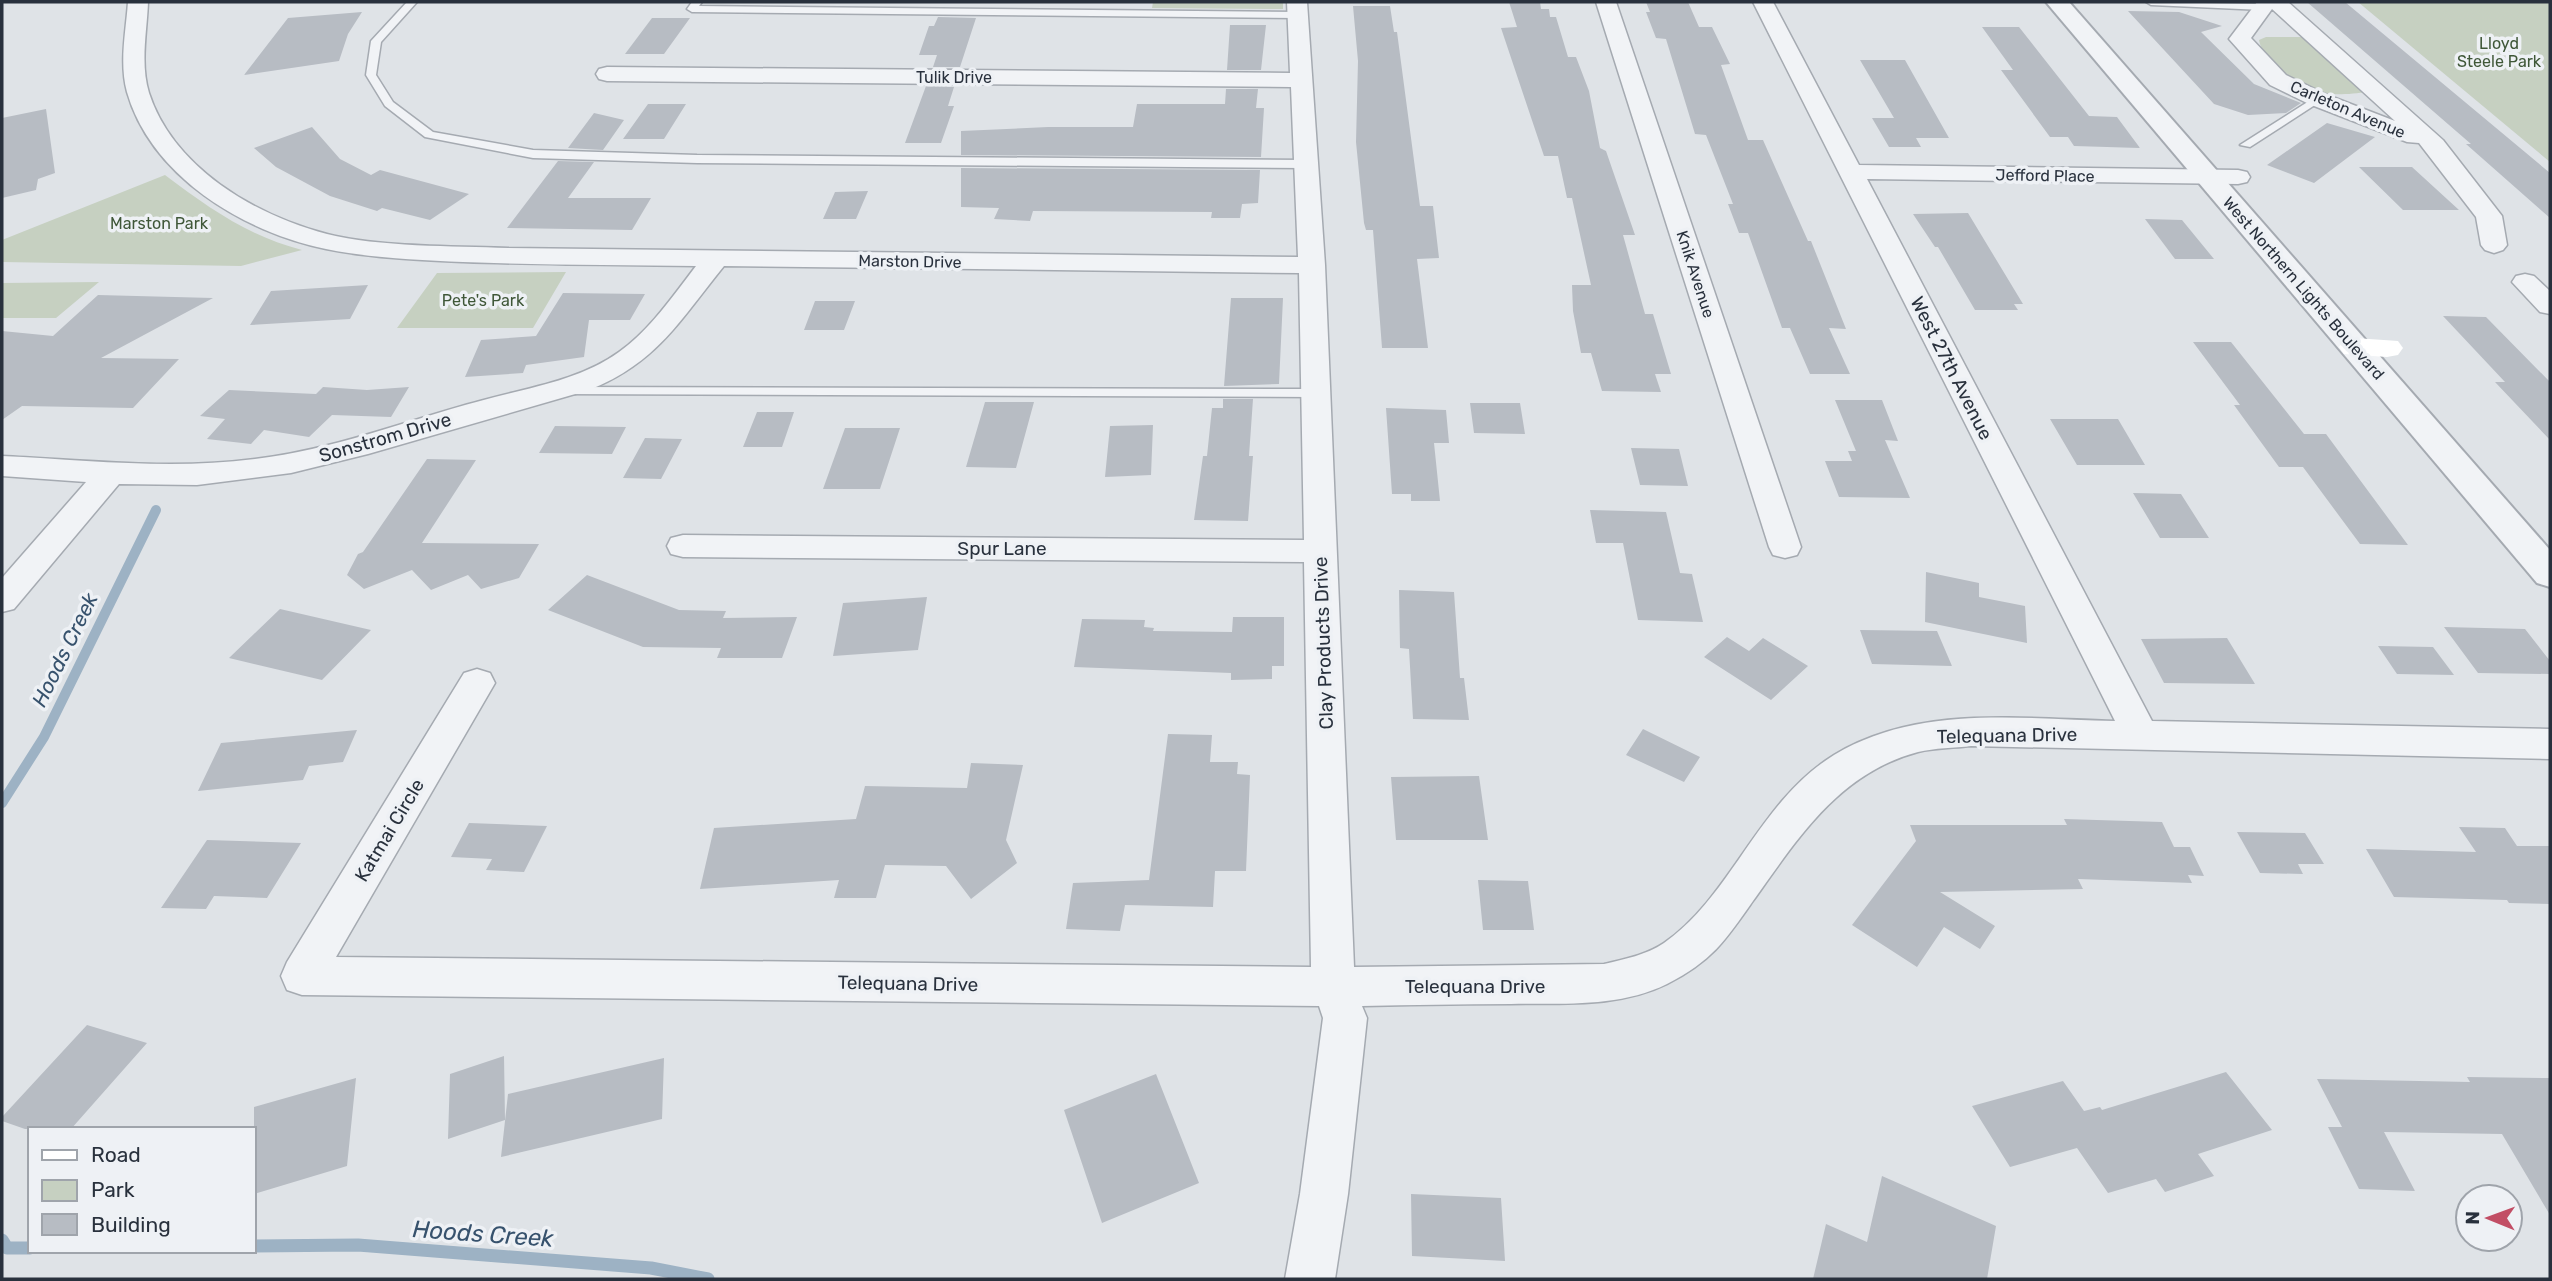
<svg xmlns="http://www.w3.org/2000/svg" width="2552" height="1281" font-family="Rubik,sans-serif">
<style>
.green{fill:#c6d0c1}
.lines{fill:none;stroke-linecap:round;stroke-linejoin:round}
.stream-far1{stroke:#9db2c4;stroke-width:10}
.stream{stroke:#9db2c4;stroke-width:13}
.building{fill:#b7bcc3}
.service-casing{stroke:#a5aab1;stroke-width:3}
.minor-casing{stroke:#a5aab1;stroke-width:3}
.tertiary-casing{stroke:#a5aab1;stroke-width:4}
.service{fill:#f1f3f6;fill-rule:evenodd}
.minor{fill:#f1f3f6;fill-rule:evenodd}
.tertiary{fill:#f1f3f6;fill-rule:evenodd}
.secondary{fill:#fff;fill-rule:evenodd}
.labels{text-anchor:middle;stroke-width:7;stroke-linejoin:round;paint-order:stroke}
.far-park-label{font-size:16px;fill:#3f5738;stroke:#eef1f5}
.far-street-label{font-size:16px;fill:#29313d;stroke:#eef1f5}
.street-label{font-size:19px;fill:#29313d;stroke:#eef1f5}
.water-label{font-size:21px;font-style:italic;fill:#37526d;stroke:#eef1f5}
.near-water-label{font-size:24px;font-style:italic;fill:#37526d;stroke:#eef1f5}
</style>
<rect width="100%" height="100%" fill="#dfe3e7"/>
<path class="green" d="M1153,2h130v7l-131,-1z
M2358,2h192v160z
M2266,37h38l63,55c-14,2 -37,4 -51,0 -17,-4 -55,-35 -57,-52z
M165,175c44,33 83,61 137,75l-61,16 -239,-4v-22z
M566,272l-33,56h-136l40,-55z
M99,282l-43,36h-54v-35z"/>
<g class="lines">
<path class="stream-far1" d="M2,803l42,-66 112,-227"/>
<path class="stream" d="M2,1240l5,8h23
M254,1246l104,-1 293,23 57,11"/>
</g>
<path class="building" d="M1509,2h31l1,7h8l1,8h6l12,40h8l13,34 11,57 6,3 29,84h-12l22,79h8l18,60h-16l6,18 -59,-1 -11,-38h-10l-8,-42 -1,-26h19l-19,-87h-5l-9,-42h-14l-43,-128 16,-1z
M1646,2h42l11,25h13l18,37 -9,1 27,75h15l45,101h3l35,88 -17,-1 21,46h-40l-20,-46h-8l-34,-95h-9l-11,-29h5l-27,-69 -11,-1 -29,-95 -10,-1 -10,-26h4z
M2307,2h38l205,171v45l-84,-74h5z
M1353,6h37l4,26h3l23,174h13l6,52 -22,1 11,89h-46l-9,-118h-7l-2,-7 -8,-81 2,-81z
M2128,11l51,1 43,14 -21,6 53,52 47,19 -15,10 -38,2 -34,-11z
M362,12l-14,22 -9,27 -95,14 44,-57z
M938,17l38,1 -16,49h-27l4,-12h-18l10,-29h5z
M652,18h38l-26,36h-39z
M1230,25h36l-5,45h-34z
M1982,27h37l70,89 28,1 23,31 -66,-2 -6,-9h-18l-49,-67h12z
M1860,60h45l44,78h-33l5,9h-32l-17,-29h22z
M926,86l28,1 -6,19h6l-13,37h-36z
M1226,89h32l-2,19h8l-3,49 -300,-2v-24l87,-4h85l4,-23h88z
M648,104h38l-22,35h-41z
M46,109l9,64 -17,6 -2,11 -34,8v-80z
M594,113l30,7 -21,30 -35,-2z
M2327,123l48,14 -61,46 -47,-18z
M312,127l28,32 31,16 9,-5 89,24 -39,26 -48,-12 -5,3 -47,-15 -54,-29 -22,-19z
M558,161l36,1 -26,36h83l-19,32 -125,-2z
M2359,167h53l47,43h-56z
M961,168l299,2 -2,33 -16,1 -2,14h-29l1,-6 -179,-1 -3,10 -36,-2 5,-11 -38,-1z
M868,191l-12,28h-33l12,-27z
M1968,213l55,91h-9l4,6h-43l-37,-63h-3l-22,-33z
M2145,219l37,1 32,39h-39z
M368,285l-18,34 -100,6 21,-34z
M563,293l82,1 -15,26h-41l-5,37 -58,8 -3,8 -58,4 16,-37 55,-4z
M98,295l115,3 -112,60 78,1 -46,49 -111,-2 -20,14v-89l51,5z
M1231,298h52l-4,86 -55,2z
M815,301h40l-11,29h-40z
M2443,316l43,1 64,65v58l-55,-58h10z
M2193,342h38l73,92h22l82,111 -48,-1 -57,-77h-24l-45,-62h6z
M323,387l44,3 42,-3 -18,30 -59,-2 -23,22 -45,-7 -13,14 -44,-5 18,-20 -25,-3 29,-26 87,4z
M1223,399h30l-4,57h4l-5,65 -54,-1 9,-64h4l5,-48h11z
M1835,400h47l16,41 -13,-1 25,58 -71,-1 -14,-36h27l-4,-10h8z
M985,402h49l-18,66 -50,-1z
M1470,403h50l5,31 -51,-1z
M1386,408l60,2 3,33h-15l6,58h-29v-7h-19z
M757,412h37l-12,35h-39z
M2050,419h68l27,46h-68z
M1153,425l-2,50 -46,2 5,-51z
M555,426l71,1 -14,27 -73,-1z
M845,428h55l-20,61h-57z
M645,438l37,1 -21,40 -38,-1z
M1631,448l48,1 9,37 -48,-1z
M427,459l49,1 -54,83 117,1 -20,34 -38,11 -13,-14 -37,15 -19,-20 -48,19 -17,-14 11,-21 5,-2z
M2133,493l48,1 28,44h-49z
M1590,510l76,2 14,61 12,1 11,48 -65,-2 -15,-77h-27z
M1926,572l53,11v14l46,9 2,37 -102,-21z
M587,575l92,35 47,1 -3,7 74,-1 -15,41h-65l4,-10 -78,-1 -95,-37z
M1399,590l55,2 6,86h4l5,42 -56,-1 -4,-70 -9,-1z
M927,597l-9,53 -85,6 10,-53z
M280,609l91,21 -49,50 -93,-22z
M1233,617h51v49h-12v13l-41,1v-7l-157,-6 8,-48 63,1 -1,7 10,1 -1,3 79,1z
M2444,627l81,2 25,32v13l-72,-1z
M1860,630l77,1 15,35 -80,-2z
M1727,637l22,14 14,-13 45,28 -37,34 -67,-43z
M2227,638l28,46 -91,-1 -23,-44z
M2378,646l55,1 21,28 -57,-1z
M1643,729l57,28 -16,25 -58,-27z
M357,730l-14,32 -34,4 -6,14 -105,11 23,-48z
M1168,734l44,1 -2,27h28l-1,12 13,1 -4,96h-31l-2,36 -88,-2 -5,26 -54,-2 7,-46 76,-3z
M971,763l52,2 -17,75 11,23 -46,36 -25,-33 -61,-1 -9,33h-42l5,-18 -139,9 14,-61 142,-9 9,-33 102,2z
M1479,776l9,64h-92l-5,-63z
M2064,819l98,3 12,25h16l14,29 -16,-1 4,8 -114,-4 5,10 -143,3 55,34 -15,23 -36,-22 -27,40 -65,-42 64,-84 -6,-16h157z
M469,823l78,3 -23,46 -38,-2 6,-11 -41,-2z
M2459,827l46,1 12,18h33v58l-41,-1 -2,-3 -113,-3 -28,-48 110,3z
M2237,832l68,1 19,31h-26l5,10 -43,-1z
M207,840l94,3 -34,55 -53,-2 -8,13 -45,-1z
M1478,880l50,1 6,49h-51z
M87,1025l60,18 -76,86h-46l-23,-8v-4z
M504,1056l1,64 -57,19 2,-65z
M664,1058l-2,61 -161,38 7,-63z
M2226,1072l46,58 -74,24 16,22 -49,16 -9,-13 -48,14 -31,-45 -67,19 -38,-61 91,-25 21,30 16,-4 2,3z
M1156,1074l43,109 -97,40 -38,-113z
M2467,1077l83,1v137l-48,-81 -118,-2 31,59 -56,-2 -31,-62h14l-25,-48 153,3z
M356,1078l-9,88 -93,28v-87z
M1882,1176l114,50 -9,53h-174l13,-55 41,18z
M1411,1194l90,4 4,63 -93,-5z"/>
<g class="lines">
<defs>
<path id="service" d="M407,2h10l-36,40 -5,33 17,27 40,30 100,18 164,5 609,5 6,4 -6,4 -609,-5 -164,-5 -108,-21 -40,-31 -19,-31 5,-34z
M692,2h10l-3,4 599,6 5,3 -5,3 -606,-6 -5,-3z
M2146,2l117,2 5,3 -5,3 -112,-5z
M2317,96l6,3 -2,2 -71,46 -10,-2z
M563,387l753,2 7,4 -7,4 -758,-3 -2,-3 2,-3z"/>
<path id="minor" d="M128,2h20c-1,29 -8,62 1,91 24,74 105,122 178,141 52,13 126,12 181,14l790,9 -7,-170 -684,-6 -8,-2 -3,-5 3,-5 8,-2 683,6 -3,-71h20l18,263 29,702 250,-3c21,-5 42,-9 60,-21 68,-47 94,-141 170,-188 84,-51 188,-36 281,-34l-362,-719h20l86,163 379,5 9,2 3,5 -3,5 -9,2 -371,-5 285,542 398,8v30l-579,-13c-17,2 -36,2 -53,6 -79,21 -120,86 -165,149 -28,40 -41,60 -86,83 -48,24 -105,19 -156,20 -50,0 -99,1 -149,2l5,12 -19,176 -13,85h-50l15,-85 23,-176 -4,-12 -1017,-11 -15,-5 -6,-14 6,-14 177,-289 13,-4 13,4 5,10 -159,274 975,10 -7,-405 -621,-5 -12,-3 -4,-8 4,-8 12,-3 621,5 -5,-267 -575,-7c-44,54 -67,97 -135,124l-221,64 -77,19 -94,12 -78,-1 -105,125 -12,3v-34l84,-96 -84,-6v-20c85,4 168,14 253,3 77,-9 150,-38 225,-58 46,-13 99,-20 139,-49 31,-22 54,-56 77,-86 -77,-1 -155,-1 -233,-4 -46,-2 -93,-4 -137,-13 -83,-17 -175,-73 -199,-157 -8,-29 -1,-61 1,-90z
M1596,2h20l185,545 -4,8 -12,3 -12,-3 -4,-8z
M2257,2h31l155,138 59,76 5,29 -4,5 -9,3 -9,-3 -4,-5 -5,-28 -57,-74 -12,-1 -98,-38 -39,-19 -41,-46zM2272,9l123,112 -70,-27 -39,-19 -35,-37z
M2525,274l9,2 16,15v23l-10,-2 -28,-30 4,-6z"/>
<path id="tertiary" d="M2046,2h23l481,548v37l-13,-4z"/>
</defs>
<use href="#service" class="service-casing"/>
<use href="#minor" class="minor-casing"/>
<use href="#tertiary" class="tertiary-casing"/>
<use href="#service" class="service"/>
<use href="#minor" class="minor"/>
<use href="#tertiary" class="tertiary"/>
<path class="secondary" d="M2355,338l43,3 5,7 -5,7 -11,2 -43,-3 -5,-7 5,-7z"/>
</g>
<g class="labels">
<g class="far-park-label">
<text x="2499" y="49">Lloyd<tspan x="2499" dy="18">Steele Park</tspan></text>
<text x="159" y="229">Marston Park</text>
<text x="483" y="306">Pete's Park</text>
</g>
<g class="far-street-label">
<text x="954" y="83">Tulik Drive</text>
<text transform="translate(2348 109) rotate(23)" y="6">Carleton Avenue</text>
<text transform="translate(2045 175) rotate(1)" y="6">Jefford Place</text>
<text transform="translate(910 261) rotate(1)" y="6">Marston Drive</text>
<text transform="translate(1696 274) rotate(72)" y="6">Knik Avenue</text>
<text transform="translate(2304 288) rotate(49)" y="6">West Northern Lights Boulevard</text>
</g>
<g class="street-label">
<text transform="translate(1952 368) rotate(63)" y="7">West 27th Avenue</text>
<text transform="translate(385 437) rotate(-16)" y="7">Sonstrom Drive</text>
<text x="1002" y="555">Spur Lane</text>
<text transform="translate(1323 643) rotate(-92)" y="7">Clay Products Drive</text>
<text transform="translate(2007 735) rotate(-1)" y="7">Telequana Drive</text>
<text transform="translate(389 830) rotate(-59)" y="7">Katmai Circle</text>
<text transform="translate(908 983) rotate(1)" y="7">Telequana Drive</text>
<text x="1475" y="993">Telequana Drive</text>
</g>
<g class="water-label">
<text transform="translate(65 650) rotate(-64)" y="7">Hoods Creek</text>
</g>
<g class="near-water-label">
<text transform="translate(483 1234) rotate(4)" y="8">Hoods Creek</text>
</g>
</g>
<rect width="2552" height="1281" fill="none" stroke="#29313d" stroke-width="7"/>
<rect x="28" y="1127" width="228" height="126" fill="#eef1f5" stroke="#9fa4ab" stroke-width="2"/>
<rect x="42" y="1150" width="35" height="10" fill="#ffffff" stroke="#9fa4ab" stroke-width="2"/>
<text x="91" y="1162" font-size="21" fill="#29313d">Road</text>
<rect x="42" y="1180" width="35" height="21" fill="#c6d0c1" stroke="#9fa4ab" stroke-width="2"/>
<text x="91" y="1197" font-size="21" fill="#29313d">Park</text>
<rect x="42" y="1214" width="35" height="21" fill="#b7bcc3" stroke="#9fa4ab" stroke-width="2"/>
<text x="91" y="1232" font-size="21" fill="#29313d">Building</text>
<g transform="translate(2489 1218) rotate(271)"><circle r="33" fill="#eef1f5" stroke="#9fa4ab" stroke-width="2"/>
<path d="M0-5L12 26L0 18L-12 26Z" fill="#c24e65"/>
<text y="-10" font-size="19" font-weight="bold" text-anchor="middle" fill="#29313d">N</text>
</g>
</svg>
